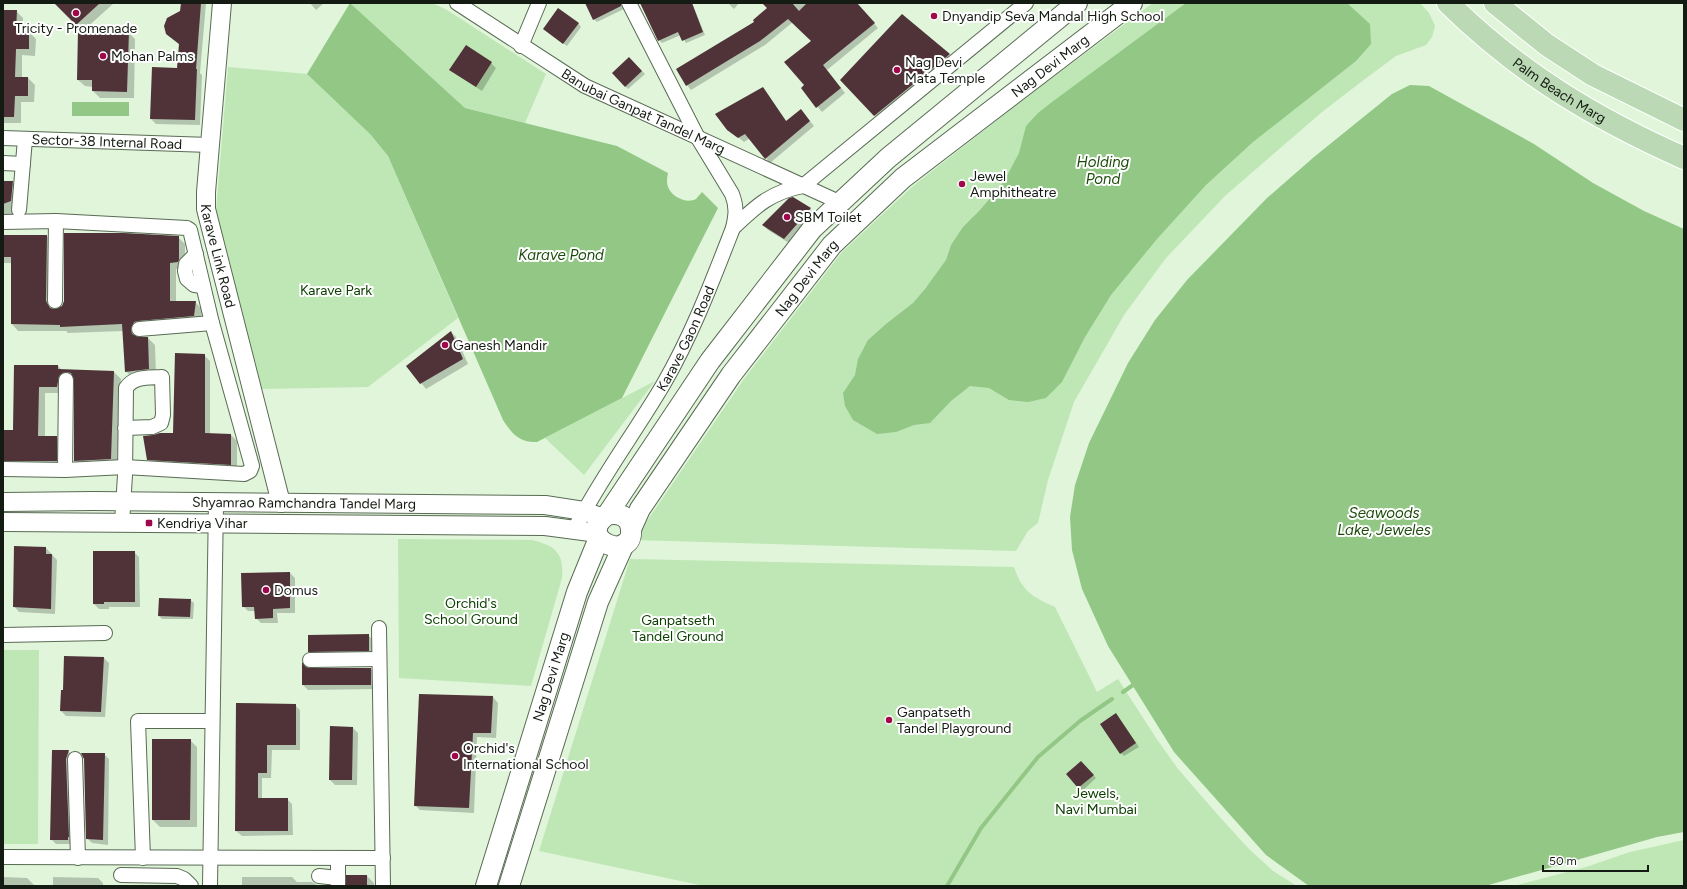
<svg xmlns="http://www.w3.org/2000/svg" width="1687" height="889" font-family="Figtree,sans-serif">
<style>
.green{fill:#bfe7b5}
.water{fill:#93c786}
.shadow{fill:#0003}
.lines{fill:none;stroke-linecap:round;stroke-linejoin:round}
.stream{stroke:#93c786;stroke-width:4}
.building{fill:#4f3339}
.minor-casing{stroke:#596b54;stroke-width:16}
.tertiary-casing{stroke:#596b54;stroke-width:20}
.secondary-casing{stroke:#596b54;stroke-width:22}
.primary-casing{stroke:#fff;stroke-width:24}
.minor{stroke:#fff;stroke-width:14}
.tertiary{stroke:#fff;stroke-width:18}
.secondary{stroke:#fff;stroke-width:20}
.primary{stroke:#bbd9b4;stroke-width:22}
.poi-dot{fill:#a0074a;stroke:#fff;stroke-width:1.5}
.labels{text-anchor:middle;stroke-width:4;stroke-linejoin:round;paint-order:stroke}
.poi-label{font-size:14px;fill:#141b12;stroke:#fff;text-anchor:start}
.street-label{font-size:14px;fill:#141b12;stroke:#fff}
.park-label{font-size:14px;fill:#0d4000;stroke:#fff}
.water-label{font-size:15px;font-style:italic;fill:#1a4b0a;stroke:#fff}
</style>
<rect width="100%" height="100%" fill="#e0f5da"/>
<path class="green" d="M350,3h82l15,7 99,64 -21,49 -60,-15z
M1153,3h267l9,10 6,13 -3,11 -6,8 -30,11 -31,23 -43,33 -96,83 -60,63 -42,57 -50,87 -26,78 -10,43 -10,8 -12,20 -382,-11 110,-161 98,-127 71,-66 123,-96z
M228,67l79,7 64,61 17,21 70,162 -90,69 -106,2 -46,-178z
M655,381l-71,94 -39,-37z
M398,539l134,1c24,6 32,13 30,38l-31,108 -132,-8z
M630,559l384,8c8,24 18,30 41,40l42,85 21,-13 38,59 22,31 40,46 30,33 25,23 24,15h-593l-165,-35z
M3,650h36l-1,194h-35z
M1684,840v46h-170l72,-19 44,-15z"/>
<path class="water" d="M350,3l115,105 152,38 51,27c-1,6 -2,10 1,16 4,8 18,15 27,10 2,-2 4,-5 6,-7l16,16 -96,190 -85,44c-17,1 -25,-8 -34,-22l-115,-264 -17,-21 -64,-61z
M1186,3h161l23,21 1,20 -15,17 -103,81 -47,43 -49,54 -46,56 -26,42 -23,45 -16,16 -18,4 -19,-2 -20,-12 -19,-2 -19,15 -21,22 -16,2 -18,7 -19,2 -24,-14 -8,-14 -2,-13 12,-18 3,-16 10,-19 18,-16 27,-21 12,-14 21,-29 5,-15 12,-18 17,-17 23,-27 16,-30 7,-27 12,-13 14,-11z
M1410,85l19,1 105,58 59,39 51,28 40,18v603l-27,5 -172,49h-176l-43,-31 -92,-103 -66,-106 -26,-57 -10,-39 -2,-33 5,-32 14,-42 39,-80 27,-43 32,-40 80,-82 47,-41 78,-63z
M72,102h57v14h-57z"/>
<path class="shadow" d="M63,3h51l-31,28 -23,-23z
M182,3h24l-6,70 2,2 -2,50 -44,-1 -5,-5 27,-50 2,-24 -13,-11 14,-22z
M310,3h14l-8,7z
M587,3h34l3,6 -27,13 -3,-3z
M643,3h49l13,32 -19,8 -5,-8 -19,8 -3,-3z
M728,3h11l-5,6z
M763,3h93l22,25 -51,42 18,23 -23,19 -20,-24 3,-2 7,-45 -19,-19 -28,23 -74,45 -4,-5 81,-76z
M3,11h13l7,7v14h6l7,7 -1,17 -13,-1v23h6l7,7 -1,17h-13v21h-18z
M902,15l54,47 -74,61 -41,-43z
M578,23l3,4 -14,19 -23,-17z
M128,32l7,7 -1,59h-34l-7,-7v-4l-8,-1 -7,-6z
M629,58l16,16 -17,15 -15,-16z
M491,63l5,5 -14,23 -26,-17 -5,-5z
M763,88l24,34 18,-7 9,11 -44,37 -20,-25 -6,4 -16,-13z
M3,182h9l6,6 -5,19v8h-10z
M810,209l5,5 -26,29 -21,-13 -5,-5z
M3,236h44l7,7 -1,66 2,2 123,-74 7,7v23l-1,2h-8v33h19l7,7 -1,13 -60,7 -4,9h11l7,7 1,31 -24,2 -6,-7 -3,-40 -55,2 -2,-2h-48l-6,-7v-61h-9z
M451,332l5,5 12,27 -42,25 -18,-23z
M204,355l6,6v73l21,1 6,6v29l-83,-5 -6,-6 26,-25z
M15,366h43l4,4 52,2 7,7 -4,87 -36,2 -6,-7v-83h-2l-8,5 -1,10h-19v44h11l7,6v25h-60v-37h11z
M46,548l11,12 -2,54 -36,-2 -5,-6z
M94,552h40l5,5 1,50h-31v2h-10l-5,-5z
M290,573l5,5v35h-18l1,10h-17l-5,-5v-7h-8l-5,-5z
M190,600l4,3 -1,16h-31l-3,-3z
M368,635l5,5 1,15 -60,2 -5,-5z
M104,658l5,5 -4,54 -39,-1 -5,-5z
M306,668l65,1 5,5v15l-68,1 -5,-5z
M493,697l5,6 -2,35 -19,-1 -3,76 -54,-3 -5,-5z
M237,704l58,1 5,5v40h-28l-1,28h-9v21h25l5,5 1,31 -51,1 -6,-5z
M1116,714l23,33 -15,9 -3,-3z
M353,728l5,5 -1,52h-22l-5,-5z
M190,740l7,7v80h-37l-7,-7z
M53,751h15l5,5 -1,88h-16l-5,-5z
M104,754l5,5 -1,86 -16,-2 -5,-5z
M1084,765l12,13 -14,13 -15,-17z
M367,876l7,7v3h-27z
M3,877l24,1 8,8h-32z
M53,877l45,1 5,5v3h-50z
M242,877h50l5,5h15l5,3 6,1h-81z"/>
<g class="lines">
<path class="stream" d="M1123,692l10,-7
M947,886l34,-58 57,-71 42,-36 32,-22"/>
</g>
<path class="building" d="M54,3h46l-24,22z
M181,3h20l-5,66h1l-2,51 -45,-1 2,-52 25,1 2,-24 -13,-10 -2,-8 3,-8 13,-7z
M585,3h36v3l-28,14z
M640,3h52l11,29 -21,9 -4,-9 -20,9z
M762,3h30l7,8 8,-8h50l18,20 -52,42 18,23 -25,20 -15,-20 3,-3 -20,-23 27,-21 -23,-22 -28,22 -74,45 -10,-17 78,-47 -1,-2 14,-12z
M558,8l21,15 -16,21 -20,-15z
M3,10h14l-1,21h13v18h-13l-1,28h13v19h-13l-1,21h-11z
M902,14l48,40 -76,62 -34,-36z
M78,30l51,1 -2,61 -35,-1v-11h-15z
M466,45l26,17 -16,25 -27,-17z
M629,57l13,14 -17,16 -13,-14z
M763,87l23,34 15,-12 9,12 -45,38 -20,-25 -7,4 -11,-8 -12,-16z
M3,181h10l-2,20 -8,3z
M793,197l18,11 -27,31 -22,-14 27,-27z
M64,233h60l55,3v24l-1,2 -8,1v38h26l-2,15 -56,5 -4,1 -3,7 1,5 7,3h9l1,32 -24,3 -3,-48 -62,3v-2l-49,-1v-67h-8v-22h44l-1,66 4,7 5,1 7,-3 2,-5z
M451,331l12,28 -43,25 -14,-18z
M175,353l30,1v79l26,1v31l-84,-5 -4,-24 10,-1 7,-2h13z
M14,365h44v4l56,2 -3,88 -37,2v-81l-3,-7 -5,-1 -7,4 -2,11h-18l-1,49h19v25h-54v-31h10z
M14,546l32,1v7h6l-1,55 -38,-2z
M93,551h42v51h-31v2h-11z
M290,572v36l-17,1v9l-18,1 -1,-12h-12l-1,-34z
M159,598l32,1 -1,18 -32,-1z
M369,634v17l-61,1v-17z
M64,656l40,1 -3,55 -41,-1 1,-21h2z
M302,662l4,5 4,1h61v17h-69z
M419,694l74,2 -2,37h-18l-4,75 -55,-2z
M236,703l60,1v41h-29v28h-9v25h30v33h-53z
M1116,713l20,30 -16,11 -20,-30z
M330,726l23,1 -1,53h-23z
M152,739h39l-1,81h-38z
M52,750h17l-3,9 3,78h-1v3h-18z
M81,753h24l-2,87 -17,-1 -2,-80z
M1081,761l13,14 -16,13 -12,-14z
M346,875h21v11h-21z"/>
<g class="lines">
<defs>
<g id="minor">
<path id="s1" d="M457,3l128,83 254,116"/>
<path d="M521,46l18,-43"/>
<path id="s2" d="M3,138l207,7"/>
<path d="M3,163l20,1"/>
<path d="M19,210l6,-71"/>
<path d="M3,222l53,-1 131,7 3,2 22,93 40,143 -2,5 -6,3 -119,-7 -60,3 -62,-1"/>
<path d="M733,228c23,-22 38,-36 70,-42l223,-183"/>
<path d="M196,254l-10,10 -1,7 2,8 7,6 9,1"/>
<path d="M55,301l1,-80"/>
<path d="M139,329l73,-6"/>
<path d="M65,470l1,-90"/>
<path d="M122,523l3,-48 1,-87c8,-12 22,-10 36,-11l1,38 -2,8 -9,4 -27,1"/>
<path id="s3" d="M574,530c26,-51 60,-96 89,-145 29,-50 49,-103 70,-157 3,-13 4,-21 -1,-34l-34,-56 -69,-135"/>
<path d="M379,628l4,258"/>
<path d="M3,635l102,-2"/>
<path d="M310,660l69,-1"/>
<path d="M75,759l3,99"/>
<path d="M3,857l380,1"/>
<path d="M143,858l-5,-137h74"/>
<path d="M121,875l56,1 7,3 7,7"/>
<path d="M319,876l19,2"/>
<path d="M210,886l6,-384"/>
<path d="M338,886v-28"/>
</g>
<g id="tertiary">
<path id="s4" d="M222,3l-16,189v17l75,294"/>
<path id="s5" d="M3,502l90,-1 452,4 39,6 19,7"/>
<path d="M3,522l542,4 53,7"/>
</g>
<g id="secondary">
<path d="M607,515c11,-3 23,1 24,14 3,35 -58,10 -24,-14l103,-154 102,-132 76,-71 189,-155"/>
<path id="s6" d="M631,529l9,-20 91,-134 101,-130 71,-67 229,-175"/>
<path id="s7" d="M486,886l91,-294 22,-54"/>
<path d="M509,886l89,-284 26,-58"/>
</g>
<g id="primary">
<path id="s8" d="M1448,3c70,69 146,115 236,155"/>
<path d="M1495,3l52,42 46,30 91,45"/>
</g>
</defs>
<use href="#minor" class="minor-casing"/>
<use href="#tertiary" class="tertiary-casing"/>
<use href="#secondary" class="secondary-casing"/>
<use href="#primary" class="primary-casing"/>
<use href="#minor" class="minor"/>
<use href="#tertiary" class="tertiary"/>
<use href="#secondary" class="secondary"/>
<use href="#primary" class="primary"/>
</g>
<g class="poi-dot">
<circle cx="76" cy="13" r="4"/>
<circle cx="934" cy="16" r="4"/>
<circle cx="103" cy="56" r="4"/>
<circle cx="897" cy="70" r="4"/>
<circle cx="962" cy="184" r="4"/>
<circle cx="787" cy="217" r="4"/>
<circle cx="445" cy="345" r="4"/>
<rect x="145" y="519" width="8" height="8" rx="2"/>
<circle cx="266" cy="590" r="4"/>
<circle cx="889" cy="720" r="4"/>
<circle cx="455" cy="756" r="4"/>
</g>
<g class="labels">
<g class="poi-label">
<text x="942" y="21">Dnyandip Seva Mandal High School</text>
<text x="76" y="33" text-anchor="middle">Tricity - Promenade</text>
<text x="111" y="61">Mohan Palms</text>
<text x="905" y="67">Nag Devi<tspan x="905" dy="16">Mata Temple</tspan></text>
<text x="970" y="181">Jewel<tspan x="970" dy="16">Amphitheatre</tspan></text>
<text x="795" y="222">SBM Toilet</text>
<text x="453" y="350">Ganesh Mandir</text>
<text x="157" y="528">Kendriya Vihar</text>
<text x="274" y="595">Domus</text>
<text x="897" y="717">Ganpatseth<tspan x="897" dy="16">Tandel Playground</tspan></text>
<text x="463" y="753">Orchid's<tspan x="463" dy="16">International School</tspan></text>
</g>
<g class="street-label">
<text dy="5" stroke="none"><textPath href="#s6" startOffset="631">Nag Devi Marg</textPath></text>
<text dy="5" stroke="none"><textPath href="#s8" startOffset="142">Palm Beach Marg</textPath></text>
<text dy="5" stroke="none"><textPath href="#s1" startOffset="216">Banubai Ganpat Tandel Marg</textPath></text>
<text dy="5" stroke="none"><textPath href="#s2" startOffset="104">Sector-38 Internal Road</textPath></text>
<text dy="5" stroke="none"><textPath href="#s4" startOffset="255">Karave Link Road</textPath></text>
<text dy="5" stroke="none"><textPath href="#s6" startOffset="307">Nag Devi Marg</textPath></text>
<text dy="5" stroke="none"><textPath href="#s3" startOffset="222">Karave Gaon Road</textPath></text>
<text dy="5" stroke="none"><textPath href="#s5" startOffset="301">Shyamrao Ramchandra Tandel Marg</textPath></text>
<text dy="5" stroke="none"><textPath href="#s7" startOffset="219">Nag Devi Marg</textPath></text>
</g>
<g class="park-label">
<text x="336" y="295">Karave Park</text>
<text x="471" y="608">Orchid's<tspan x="471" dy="16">School Ground</tspan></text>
<text x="678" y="625">Ganpatseth<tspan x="678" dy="16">Tandel Ground</tspan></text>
<text x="1096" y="798">Jewels,<tspan x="1096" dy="16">Navi Mumbai</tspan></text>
</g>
<g class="water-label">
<text x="1103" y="167">Holding<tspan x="1103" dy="17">Pond</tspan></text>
<text x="561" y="260">Karave Pond</text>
<text x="1384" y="518">Seawoods<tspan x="1384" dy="17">Lake, Jeweles</tspan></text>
</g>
</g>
<rect width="1687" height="889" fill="none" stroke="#141b12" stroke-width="8"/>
<path d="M1543 865v6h105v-6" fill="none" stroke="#141b12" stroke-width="2"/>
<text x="1549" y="865" font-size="12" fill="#141b12" stroke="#ffffff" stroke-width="3" paint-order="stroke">50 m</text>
</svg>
